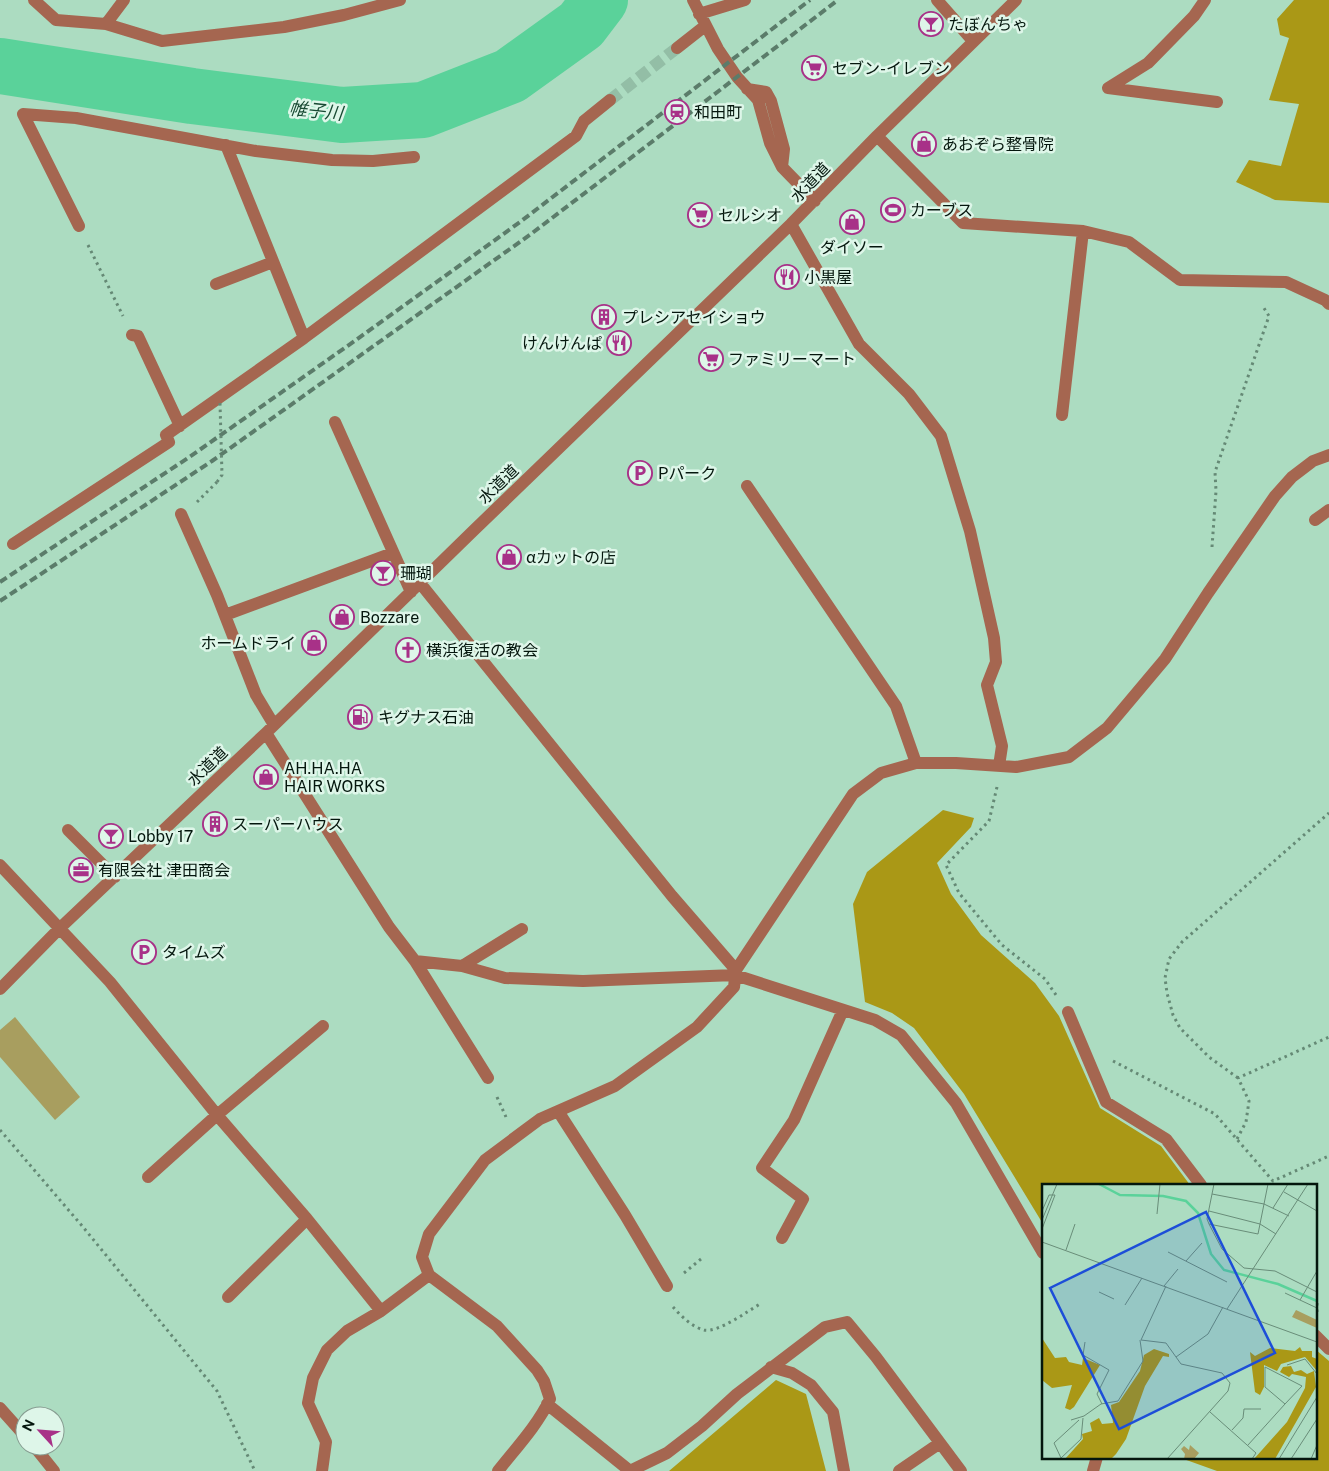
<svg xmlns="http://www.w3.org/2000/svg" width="1329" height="1471" font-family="'Public Sans','Noto Sans JP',sans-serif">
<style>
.green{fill:#a89e5f}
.forest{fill:#aa9816}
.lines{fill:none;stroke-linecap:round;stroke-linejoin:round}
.river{stroke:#5ad29a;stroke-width:56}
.minor-tunnel{stroke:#93bea6;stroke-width:12;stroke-dasharray:12 6;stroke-linecap:butt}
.path{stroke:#658975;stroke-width:3;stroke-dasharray:2.5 4;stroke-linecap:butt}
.minor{stroke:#a56650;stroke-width:12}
.rail{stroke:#5b7c6a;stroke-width:4;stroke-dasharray:8 4;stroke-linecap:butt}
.path-bridge{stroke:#658975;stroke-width:3;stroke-dasharray:2.5 4;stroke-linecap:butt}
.labels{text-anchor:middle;stroke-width:5;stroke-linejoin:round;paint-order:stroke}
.poi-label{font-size:16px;fill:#04160d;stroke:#def6e9;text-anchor:start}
.street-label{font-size:16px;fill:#04160d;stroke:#def6e9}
.water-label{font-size:18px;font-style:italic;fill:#184a33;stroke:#def6e9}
.inset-river{fill:none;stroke:#5ad29a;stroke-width:2.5}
.inset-road{fill:none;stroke:#698d79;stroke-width:1}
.view{fill:#1d4ed8;fill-opacity:0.15;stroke:#1d4ed8;stroke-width:2.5}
.inset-edge{fill:none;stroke:#04160d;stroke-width:2.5}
</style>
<rect width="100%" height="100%" fill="#acdcc1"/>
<path class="green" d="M15,1017l65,80 -25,23 -55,-63v-27z"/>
<path class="forest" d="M1294,0h35v203l-54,-3 -39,-18 13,-22 32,6 18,-62 -30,-4 20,-62 -9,-3 -3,-16z
M943,810l31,8 -3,9 -34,36 14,31 30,41 54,48 24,33 41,92 61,38 29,39h-147v39l-79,-130 -50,-66 -22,-15 -27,-11 -12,-98 14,-32z
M1315,1349l14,12v110h-112l-39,-14h137z
M776,1380l30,14 20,77h-157z"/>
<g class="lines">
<path class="river" d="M0,66l192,30 150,19 81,-5 87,-34 71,-51 19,-25"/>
<path class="minor-tunnel" d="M610,100l67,-52"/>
<path class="path" d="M726,113l10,-7
M88,245l35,71
M197,502l20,-20
M1212,547l4,-56 -1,-19 54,-156 -7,-11
M997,787l-8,34 -43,44 13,28 43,52 43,34 11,16
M1113,1061l102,53 58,67 56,-25
M1238,1078l-29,-21 -29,-29 -7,-13 -6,-22 -2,-15 4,-19 13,-17 147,-129
M497,1097l9,20
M0,1130l83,97 134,164 38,80
M1237,1139l9,-17 3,-21 -11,-23 91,-41
M684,1273l17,-14
M1315,1297l2,5v11
M673,1307c8,9 19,20 31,23 14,3 44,-19 56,-26"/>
<path class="minor" d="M34,0l22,20 50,4 18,-24
M693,0l25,49 19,28 21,23 12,43 12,24 33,34
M937,0l36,41
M1205,0l-11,16 -46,47 -40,25 109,14
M699,14l46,-14
M106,24l56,17 122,-14 60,-12 56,-15
M677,48l28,-22
M747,89l19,3 5,9 13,48 -2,18
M877,136l86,87 120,8 46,11 51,38 106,2 39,18 4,4
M226,145l78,193
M791,224l68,120 50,50 32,42 29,95 24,107 2,24 -9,23 15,61 -3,20
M79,226l-56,-112 53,4 180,33 76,9 41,1 41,-4
M216,284l57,-22
M132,335l6,1 42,90
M1062,415l21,-184
M335,422l76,170
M747,486l149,220 20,57
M181,514l36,81 39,100 18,30
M1315,520l14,-10
M13,544l156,-102 -3,-7 138,-97 272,-202 8,-15 26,-21
M420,583l252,313 64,74
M225,615l168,-62
M266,733l123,194 26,34
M68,830l47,47
M0,865l110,117 107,133 90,104 74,92
M462,966l43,12 78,3 152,-6 140,45 26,15 55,68 87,150
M0,989l60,-61 206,-195 205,-200 320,-309 86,-88 139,-136
M1068,1012l38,90 60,37 35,46
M488,1078l-73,-117 47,5 60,-37
M558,1111l67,104 42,71
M148,1177l69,-62 106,-89
M782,1238l21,-39 -41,-31 32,-48 49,-110
M228,1297l79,-78
M1315,1335l14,14
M771,1367l21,6 19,12 22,27 11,59
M547,1404l83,67 37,-18 35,-27 35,-32 88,-67 22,-5 29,35 85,114
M0,1408l25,28
M34,1446l20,25
M322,1471l4,-29 -18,-39 5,-25 14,-28 20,-19 34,-20 48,-36
M498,1471c18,-23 39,-45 52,-72l-6,-18 -7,-11 -40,-44 -68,-51 -7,-18 7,-23 56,-74 55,-41 75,-33 82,-59 37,-40 2,-17 117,-176 28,-21 35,-10h40l60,4 53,-10 38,-29 58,-69 43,-66 67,-97 17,-19 21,-16 16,-6
M899,1471l41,-28
M1093,1471l4,-14"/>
<path class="rail" d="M0,582l188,-124 168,-118 164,-118 290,-222
M0,601l212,-140 319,-227 307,-234"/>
<path class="path-bridge" d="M217,482l5,-7 -2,-72"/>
</g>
<defs>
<symbol id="bar-ring" viewBox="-11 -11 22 22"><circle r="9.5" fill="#def6e9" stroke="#a83188" stroke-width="1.5"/><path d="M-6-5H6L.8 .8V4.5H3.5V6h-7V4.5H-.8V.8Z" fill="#a83188"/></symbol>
<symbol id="supermarket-ring" viewBox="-11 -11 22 22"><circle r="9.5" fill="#def6e9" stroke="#a83188" stroke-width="1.5"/><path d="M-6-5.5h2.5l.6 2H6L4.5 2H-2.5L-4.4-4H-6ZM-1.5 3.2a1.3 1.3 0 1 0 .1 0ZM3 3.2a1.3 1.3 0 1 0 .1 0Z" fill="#a83188"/></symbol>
<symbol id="station-ring" viewBox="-11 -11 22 22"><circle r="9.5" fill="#def6e9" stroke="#a83188" stroke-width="1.5"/><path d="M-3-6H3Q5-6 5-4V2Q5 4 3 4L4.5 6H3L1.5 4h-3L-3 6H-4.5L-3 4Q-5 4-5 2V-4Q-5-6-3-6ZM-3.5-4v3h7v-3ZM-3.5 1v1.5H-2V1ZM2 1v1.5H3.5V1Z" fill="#a83188"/></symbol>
<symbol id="shop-ring" viewBox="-11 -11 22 22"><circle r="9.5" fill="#def6e9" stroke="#a83188" stroke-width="1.5"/><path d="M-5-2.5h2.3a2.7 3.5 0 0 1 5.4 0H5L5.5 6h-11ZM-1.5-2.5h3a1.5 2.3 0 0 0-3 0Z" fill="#a83188"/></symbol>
<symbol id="stadium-ring" viewBox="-11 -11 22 22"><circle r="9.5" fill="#def6e9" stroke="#a83188" stroke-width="1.5"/><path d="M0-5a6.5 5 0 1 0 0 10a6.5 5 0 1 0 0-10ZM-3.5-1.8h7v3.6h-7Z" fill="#a83188"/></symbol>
<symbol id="restaurant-ring" viewBox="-11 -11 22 22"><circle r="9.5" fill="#def6e9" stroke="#a83188" stroke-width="1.5"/><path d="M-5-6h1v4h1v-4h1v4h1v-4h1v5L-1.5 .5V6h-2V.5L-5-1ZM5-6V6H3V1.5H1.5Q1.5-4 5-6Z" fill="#a83188"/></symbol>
<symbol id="building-ring" viewBox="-11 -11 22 22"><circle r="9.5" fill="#def6e9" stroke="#a83188" stroke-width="1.5"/><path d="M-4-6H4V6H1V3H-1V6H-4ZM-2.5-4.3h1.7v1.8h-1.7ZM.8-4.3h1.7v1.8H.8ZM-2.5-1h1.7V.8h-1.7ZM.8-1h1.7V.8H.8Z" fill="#a83188"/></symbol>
<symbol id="parking-ring" viewBox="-11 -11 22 22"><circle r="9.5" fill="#def6e9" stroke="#a83188" stroke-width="1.5"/><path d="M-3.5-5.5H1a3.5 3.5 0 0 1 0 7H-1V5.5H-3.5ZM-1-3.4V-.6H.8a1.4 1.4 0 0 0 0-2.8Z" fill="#a83188"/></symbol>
<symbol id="church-ring" viewBox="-11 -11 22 22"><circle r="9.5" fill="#def6e9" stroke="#a83188" stroke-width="1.5"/><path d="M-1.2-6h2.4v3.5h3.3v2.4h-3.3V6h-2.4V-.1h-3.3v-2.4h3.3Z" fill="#a83188"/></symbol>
<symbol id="fuel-ring" viewBox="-11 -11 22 22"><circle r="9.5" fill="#def6e9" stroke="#a83188" stroke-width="1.5"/><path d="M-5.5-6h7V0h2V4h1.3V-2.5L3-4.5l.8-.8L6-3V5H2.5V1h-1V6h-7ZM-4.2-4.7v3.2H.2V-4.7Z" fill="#a83188"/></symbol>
<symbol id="office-ring" viewBox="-11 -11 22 22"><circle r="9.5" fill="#def6e9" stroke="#a83188" stroke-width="1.5"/><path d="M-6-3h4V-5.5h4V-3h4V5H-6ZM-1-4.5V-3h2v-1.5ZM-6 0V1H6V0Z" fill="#a83188"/></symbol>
</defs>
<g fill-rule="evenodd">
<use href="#bar-ring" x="917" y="10" width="28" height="28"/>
<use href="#supermarket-ring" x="800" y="54" width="28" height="28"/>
<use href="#station-ring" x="663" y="98" width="28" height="28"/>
<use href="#shop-ring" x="910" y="130" width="28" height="28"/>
<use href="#stadium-ring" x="879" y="196" width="28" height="28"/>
<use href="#supermarket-ring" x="686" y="201" width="28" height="28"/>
<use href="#shop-ring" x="838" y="208" width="28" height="28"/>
<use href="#restaurant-ring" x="773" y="263" width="28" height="28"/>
<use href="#building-ring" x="590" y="303" width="28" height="28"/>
<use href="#restaurant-ring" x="605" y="329" width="28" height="28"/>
<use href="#supermarket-ring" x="697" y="345" width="28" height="28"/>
<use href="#parking-ring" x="626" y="459" width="28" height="28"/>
<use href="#shop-ring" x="495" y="543" width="28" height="28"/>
<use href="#bar-ring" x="369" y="559" width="28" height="28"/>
<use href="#shop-ring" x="328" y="603" width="28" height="28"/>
<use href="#shop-ring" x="300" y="629" width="28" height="28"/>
<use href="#church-ring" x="394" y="636" width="28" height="28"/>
<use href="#fuel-ring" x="346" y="703" width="28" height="28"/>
<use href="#shop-ring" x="252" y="763" width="28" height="28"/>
<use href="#building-ring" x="201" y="810" width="28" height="28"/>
<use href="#bar-ring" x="97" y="822" width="28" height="28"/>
<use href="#office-ring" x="67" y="856" width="28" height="28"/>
<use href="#parking-ring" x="130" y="938" width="28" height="28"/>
</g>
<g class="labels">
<g class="poi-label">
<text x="948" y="30">たぼんちゃ</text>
<text x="832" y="74">セブン-イレブン</text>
<text x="694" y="118">和田町</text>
<text x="942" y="150">あおぞら整骨院</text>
<text x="910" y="216">カーブス</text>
<text x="718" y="221">セルシオ</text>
<text x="852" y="253" text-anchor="middle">ダイソー</text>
<text x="804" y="283">小黒屋</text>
<text x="622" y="323">プレシアセイショウ</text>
<text x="602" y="349" text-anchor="end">けんけんぱ</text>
<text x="728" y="365">ファミリーマート</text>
<text x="658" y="479">Pパーク</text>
<text x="526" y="563">αカットの店</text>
<text x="400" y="579">珊瑚</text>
<text x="360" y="623">Bozzare</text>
<text x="296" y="649" text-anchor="end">ホームドライ</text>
<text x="426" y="656">横浜復活の教会</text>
<text x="378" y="723">キグナス石油</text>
<text x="284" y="774">AH.HA.HA<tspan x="284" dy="18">HAIR WORKS</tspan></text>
<text x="232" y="830">スーパーハウス</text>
<text x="128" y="842">Lobby 17</text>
<text x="98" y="876">有限会社 津田商会</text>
<text x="162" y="958">タイムズ</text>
</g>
<g class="street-label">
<text transform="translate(810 182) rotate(-46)" y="6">水道道</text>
<text transform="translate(498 484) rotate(-44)" y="6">水道道</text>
<text transform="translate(207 766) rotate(-44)" y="6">水道道</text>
</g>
<g class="water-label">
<text transform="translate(316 111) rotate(6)" y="6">帷子川</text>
</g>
</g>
<g transform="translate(1042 1184)">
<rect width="275" height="275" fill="#acdcc1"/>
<path d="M254,126l21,10v8l-25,-11zM148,261l9,8 -5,6h-10l1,-5 -4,-5 3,-3 5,4z" fill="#a89e5f"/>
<path d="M0,154l13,20 11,-1 3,5 13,3 1,-7 17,7 -26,42 -4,3 -5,-2 7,-23 -20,3 -10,-8zM258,163l2,4h10v6l5,2v12l-12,-14 -24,7 -4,7 -13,-6v22l-4,8 -5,-3 -5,-40 5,4 15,-8 25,3zM112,165l15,5v3l-6,-1 -18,30 -19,53 -10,15 -5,5h-46l18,-20 -1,-5 10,-3 -2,-8 9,-5 3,6 11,-1 -2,-18 8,-3 21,-31 4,-16zM249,182l3,6 7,-2 6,4 7,-3 2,16 -41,72h-21l33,-37 18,-34 1,-11 -14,-3 -3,3 -9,-5 3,-5z" fill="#aa9816"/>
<path class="inset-river" d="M57,0l21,11 43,1 23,5 12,12 13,41 13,16 54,14 39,17"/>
<path class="inset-road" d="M172,0l-7,35 2,5 49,10 10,-50M242,8l33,19M170,10l52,10 25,12M231,24l15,-24M0,27l7,-16h6l-13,34M167,27l51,13 16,10M115,30l3,-30M0,36l15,-36M167,40l13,25 22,19 31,3 42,21M0,58l275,100M24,66l9,-26M126,68l59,30M144,77l16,-18M122,102l14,-17M124,102l-25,54 25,3 15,21 41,9 8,10 -2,8 -61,68M57,108l15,7M243,109l32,15M258,116l17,-29M83,121l17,-27M185,125l81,-125M43,158l-2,13 26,15 -12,24 5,10M134,173l32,-23 15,-27M245,181l18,-6 12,15M0,225v17M168,228l46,41 -4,6M29,236l13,-4 17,-12 17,-3 25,-40 -3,-21M190,246l11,-12 1,-9h17M206,261l37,-41 -20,-17v-20l37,19 -17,18M19,274l-7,-15 25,-23M18,275l21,-20 2,-21M237,275l38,-62M249,275l26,-40M269,275l6,-14"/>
<path class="view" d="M164,28l69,141 -156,76 -69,-141z"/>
<rect width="275" height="275" class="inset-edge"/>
</g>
<g transform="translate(40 1431) rotate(296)"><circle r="24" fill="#def6e9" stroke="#879c91"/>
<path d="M0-4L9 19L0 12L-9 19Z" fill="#a83188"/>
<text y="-8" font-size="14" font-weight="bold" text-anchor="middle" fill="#04160d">N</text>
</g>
</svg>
